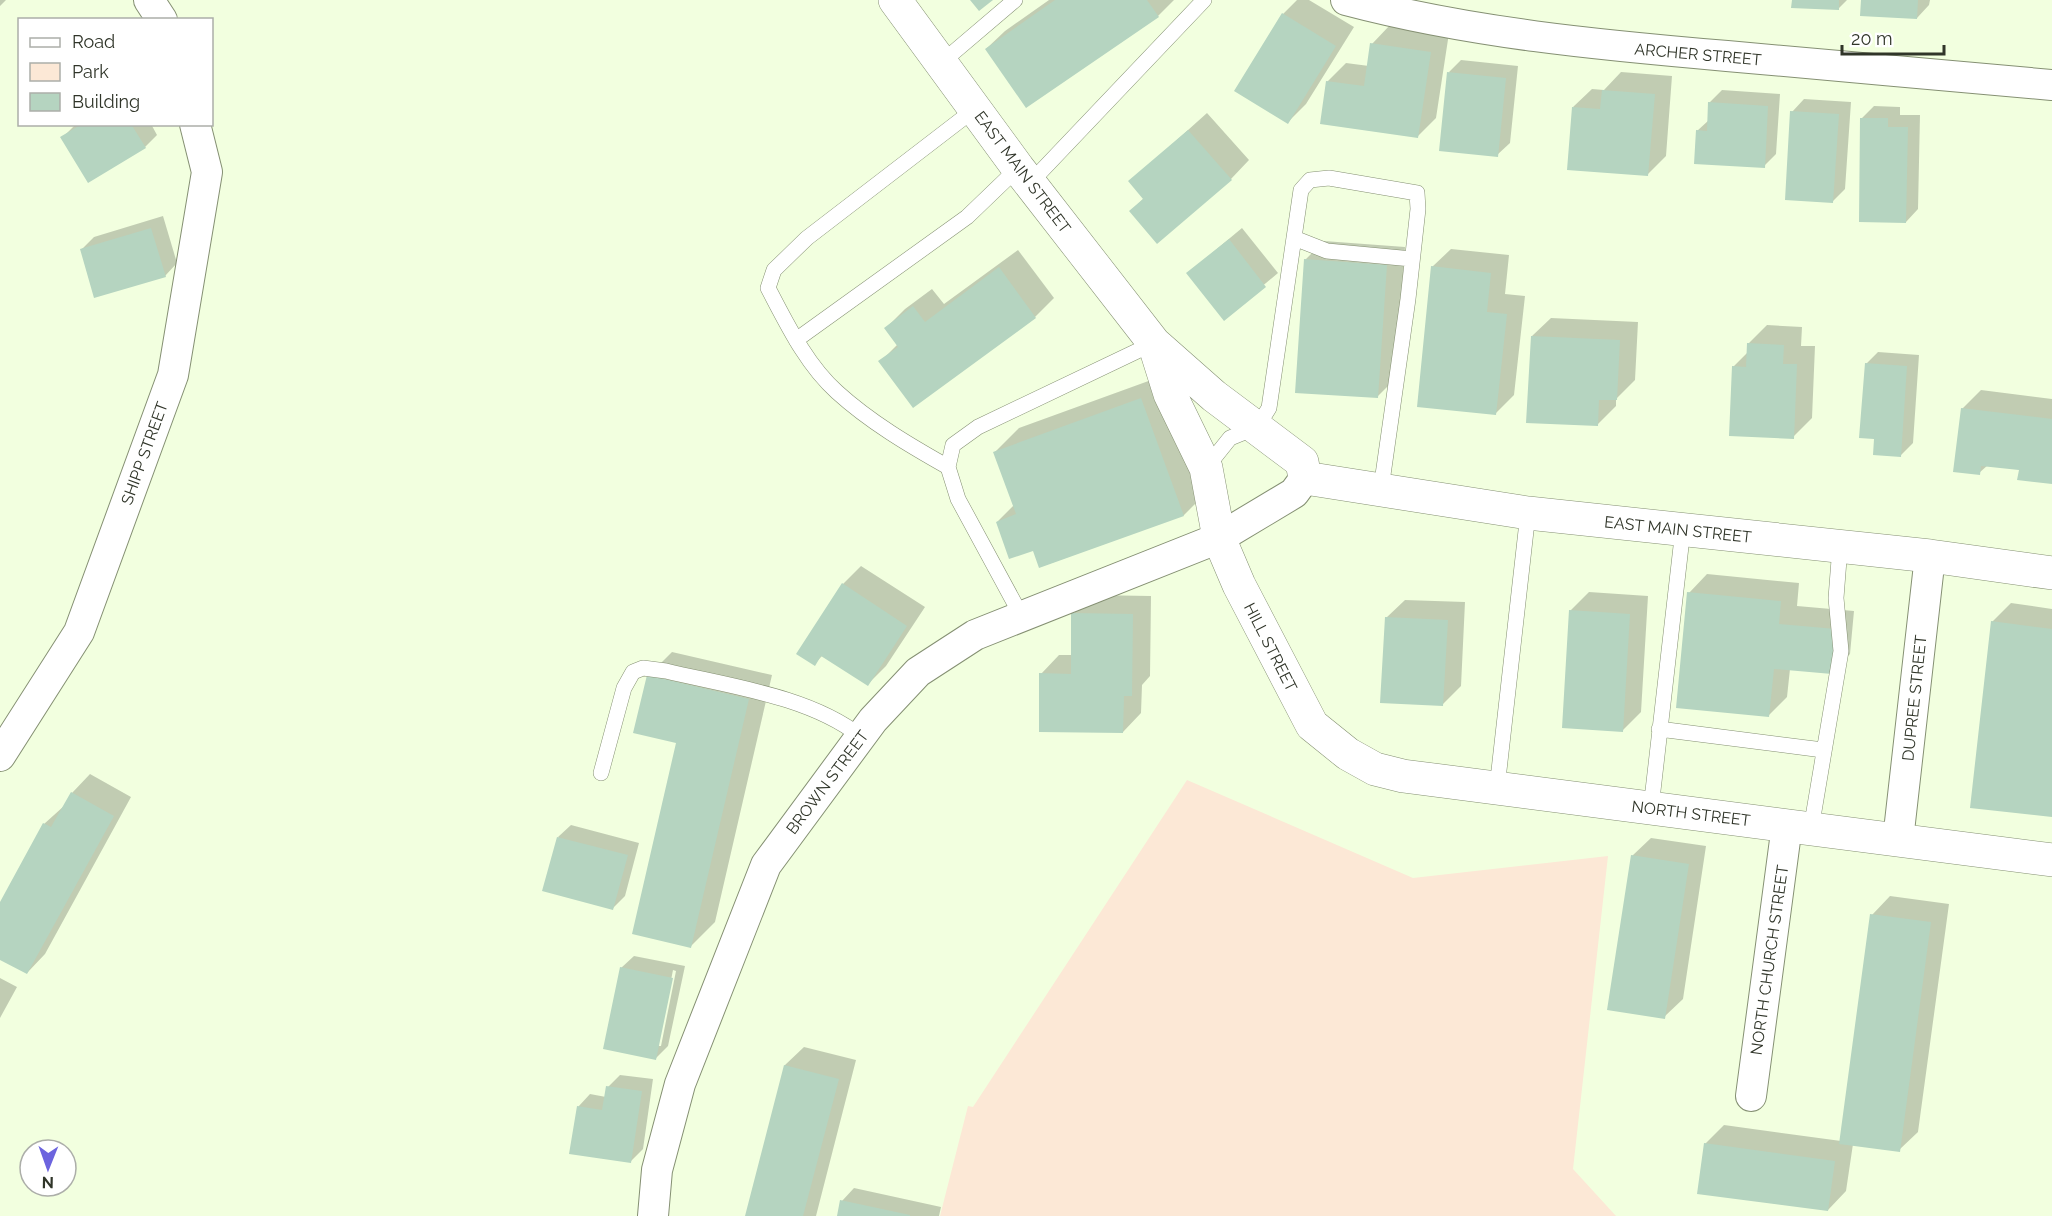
<svg xmlns="http://www.w3.org/2000/svg" width="2052" height="1216" font-family="Raleway,sans-serif">
<style>
.green{fill:#fce8d6}
.shadow{fill:#0003;fill-rule:evenodd}
.building{fill:#b5d4c0}
.lines{fill:none;stroke-linecap:round;stroke-linejoin:round}
.lane-casing{stroke:#859073;stroke-width:16}
.street-casing{stroke:#859073;stroke-width:32}
.secondary-casing{stroke:#859073;stroke-width:34}
.lane{stroke:#fff;stroke-width:15}
.street{stroke:#fff;stroke-width:30}
.secondary{stroke:#fff;stroke-width:33}
.labels{text-anchor:middle;stroke-width:4.5;stroke-linejoin:round;paint-order:stroke}
.street-label{font-size:16px;fill:#303529;stroke:#fff}
</style>
<rect width="100%" height="100%" fill="#f2ffdf"/>
<path class="green" d="M1187,780l226,98 195,-22 -35,313 43,47h-676l28,-110 5,1z"/>
<path class="shadow" d="M0,0h6l-6,6z
M1049,0h125l-16,16 -172,33 19,-18z
M1297,0h12l45,27 -48,77 -18,18 -52,-31 47,-77z
M1793,0h54l-9,9z
M1862,0h68l-1,5 -12,13z
M1390,25l59,8 -13,85 -18,18 -91,-54 19,-19 23,3 3,-22z
M1461,60l57,6 -8,77 -13,12 -48,-83z
M1621,72l51,4 -6,80 -19,19 -74,-68 19,-18 12,1z
M1722,90l58,4 -4,60 -12,12 -67,-35 12,-11v-17z
M1804,99l47,3 -6,87 -12,12 -41,-89z
M1874,106l26,1v8h20l-2,94 -12,13 -44,-104z
M1207,113l42,47 -18,19 -100,32 13,-13 -14,-16z
M76,124h75l6,11 -12,12 -83,-9z
M163,216l14,47 -12,13 -84,-26 13,-13z
M1242,228l36,45 -54,45 -36,-45z
M1324,241l81,6 -9,131 -19,19 -72,-137z
M1451,249l58,6 -4,39 20,2 -11,99 -18,18 -64,-146z
M1018,250l36,48 -19,19 -121,89 -34,-44 18,-18 -12,-16 19,-19 27,-20 12,15z
M1551,318l87,4 -3,58 -19,19v7l-19,19 -65,-89z
M1767,325l35,2 -1,19h14l-3,72 -19,19 -60,-70 15,-15v-8z
M1878,352l41,3 -6,88 -13,13 -24,-19 -10,-73z
M1165,375l43,116 -24,24 -144,52 -6,-18 -37,-27 17,-17 -19,-53 24,-24z
M1981,390l71,9v84l-32,-14 -32,-4 -9,8 -17,-64z
M861,566l64,41 -39,59 -18,18 -45,-29 -9,9 29,-80z
M1707,574l92,9 -2,23 57,5 -4,43 -19,19 -41,-4 -3,28 -18,18 -80,-122z
M1589,592l59,4 -7,116 -18,18 -53,-119z
M1091,595l60,1 -1,80 -8,9 -1,28 -18,19 -82,-58 18,-19h14v-41z
M1405,600l60,2 -4,84 -18,18 -57,-86z
M2011,603l41,6v207l-60,-194z
M672,652l100,23 -57,247 -24,24 -13,-205 -30,-65z
M90,774l41,23 -86,157 -18,19 -27,-15v-53l44,-81 20,-18 8,-13z
M571,825l68,18 -14,53 -12,12 -55,-71z
M1651,838l55,8 -23,153 -19,18 -32,-161z
M1890,896l59,8 -31,228 -19,18 -46,-6 -7,47 -18,19 -123,-66 19,-19 117,16 31,-226z
M634,956l51,10 -17,80 -12,12 -35,-90zM673,970l3,1 -15,75h-3z
M0,978l17,9 -17,31z
M804,1047l52,13 -40,156h-69l38,-151z
M620,1075l33,4 -10,70 -12,12 -53,-54 12,-13 16,3 2,-10z
M854,1188l87,19 -2,9h-100l3,-15z"/>
<path class="building" d="M970,0h23l-14,11z
M1055,0h92l12,17 -133,91 -41,-59z
M1792,0h47v10l-48,-2z
M1861,0h57l-1,19 -57,-3z
M1282,13l54,33 -48,78 -54,-33z
M1370,43l61,9 -13,86 -98,-14 6,-43 38,5z
M1447,72l59,6 -8,79 -59,-6z
M1602,90l53,4 -7,82 -81,-6 5,-63 28,2z
M1708,102l60,4 -3,62 -71,-4 2,-34 11,1z
M1790,111l49,3 -6,89 -48,-3z
M1860,118h28v9h20l-2,96 -47,-1z
M82,124h49l15,24 -58,35 -28,-46z
M1188,130l44,50 -75,64 -28,-33 14,-12 -15,-18z
M151,228l15,49 -72,21 -14,-49z
M1229,239l37,48 -42,34 -38,-48z
M1304,259l83,6 -9,133 -83,-5z
M1431,266l60,7 -4,39 20,2 -11,101 -79,-8z
M999,267l37,51 -123,90 -35,-47 20,-14 -14,-19 29,-22 12,16z
M1531,336l89,4 -3,60h-18l-1,26 -72,-3z
M1747,343l37,2 -1,19h14l-3,75 -65,-3 3,-70 14,1z
M1865,363l42,3 -6,91 -28,-2 1,-16 -15,-1z
M1141,398l43,118 -145,52 -6,-17 -24,8 -13,-37 20,-8 -23,-62z
M1961,408l91,11v65l-35,-4 2,-10 -38,-4 -1,9 -27,-3z
M842,583l65,43 -39,60 -47,-30 -6,10 -19,-12z
M1687,592l94,9 -2,23 57,5 -4,45 -58,-5 -5,48 -93,-9z
M1569,610l61,4 -7,118 -61,-4z
M1071,613l62,1 -1,82h-8l-1,37 -84,-1v-59l32,1z
M1385,617l63,3 -5,86 -63,-3z
M1991,621l61,8v188l-82,-9z
M647,675l102,24 -58,249 -59,-14 44,-191 -43,-10z
M71,792l43,24 -87,158 -27,-14v-58l43,-79 8,4z
M557,837l71,18 -15,55 -71,-19z
M1631,855l58,9 -24,155 -58,-9z
M1870,914l61,8 -31,230 -61,-8z
M620,967l53,11 -17,82 -53,-11z
M784,1065l55,14 -36,137h-58z
M606,1086l36,5 -11,72 -62,-9 8,-48 25,4z
M1704,1143l131,18 -7,50 -131,-17z
M840,1200l70,15v1h-73z"/>
<g class="lines">
<defs>
<path id="lane" d="M941,63l74,-63
M1030,183l174,-183
M1294,238l33,13 85,8
M796,340l171,-123 51,-49
M948,467c-39,-22 -78,-45 -111,-75 -31,-28 -50,-68 -69,-104l6,-18 33,-32 168,-129
M1206,468l24,-30 27,-11 12,-19 32,-218 9,-10 19,-2 88,15 1,16 -10,90 -27,190
M1022,617l-64,-118 -10,-32 5,-22 25,-18 176,-84
M1659,729l164,21
M601,773l23,-85 9,-16 10,-4 23,3c62,15 143,25 194,65
M1497,788l31,-275
M1651,808l32,-279
M1811,829l30,-178 -5,-53 4,-51"/>
<path id="street" d="M149,0l13,20
M1346,0c125,33 253,45 381,56 108,10 217,19 325,29
M0,756l79,-124 94,-257 34,-203 -12,-48
M1898,840l32,-284
M1751,1096l36,-271
M653,1216l4,-46 23,-86 86,-219 107,-145 45,-48 57,-37 244,-97 75,-45 11,-15"/>
<path id="secondary" d="M895,0l123,168 136,175 60,53 88,66 3,16 223,35 402,43 122,17
M1154,343l16,51 36,74 13,70 20,47 73,140 36,29 27,15 28,7 649,84"/>
</defs>
<use href="#lane" class="lane-casing"/>
<use href="#street" class="street-casing"/>
<use href="#secondary" class="secondary-casing"/>
<use href="#lane" class="lane"/>
<use href="#street" class="street"/>
<use href="#secondary" class="secondary"/>
</g>
<g class="labels">
<g class="street-label">
<text transform="translate(1698 54) rotate(5)" y="6">ARCHER STREET</text>
<text transform="translate(1023 172) rotate(53)" y="6">EAST MAIN STREET</text>
<text transform="translate(144 453) rotate(-70)" y="6">SHIPP STREET</text>
<text transform="translate(1678 529) rotate(6)" y="6">EAST MAIN STREET</text>
<text transform="translate(1271 647) rotate(63)" y="6">HILL STREET</text>
<text transform="translate(1914 698) rotate(-84)" y="6">DUPREE STREET</text>
<text transform="translate(827 782) rotate(-53)" y="6">BROWN STREET</text>
<text transform="translate(1691 813) rotate(7)" y="6">NORTH STREET</text>
<text transform="translate(1769 960) rotate(-82)" y="6">NORTH CHURCH STREET</text>
</g>
</g>
<rect x="18" y="18" width="195" height="108" fill="#ffffff" stroke="#acaea9" stroke-width="1.5"/>
<rect x="30" y="38" width="30" height="9" fill="#ffffff" stroke="#acaea9" stroke-width="1.5"/>
<text x="72" y="48" font-size="18" fill="#303529">Road</text>
<rect x="30" y="63" width="30" height="18" fill="#fce8d6" stroke="#acaea9" stroke-width="1.5"/>
<text x="72" y="78" font-size="18" fill="#303529">Park</text>
<rect x="30" y="93" width="30" height="18" fill="#b5d4c0" stroke="#acaea9" stroke-width="1.5"/>
<text x="72" y="108" font-size="18" fill="#303529">Building</text>
<g transform="translate(48 1168) rotate(181)"><circle r="28" fill="#ffffff" stroke="#acaea9" stroke-width="1.5"/>
<path d="M0-4.5L10 22L0 15L-10 22Z" fill="#6c64de"/>
<text y="-9" font-size="16" font-weight="bold" text-anchor="middle" fill="#303529">N</text>
</g>
<path d="M1842 45v9h102v-9" fill="none" stroke="#303529" stroke-width="3"/>
<text x="1851" y="45" font-size="18" fill="#303529" stroke="#ffffff" stroke-width="4.5" paint-order="stroke">20 m</text>
</svg>
